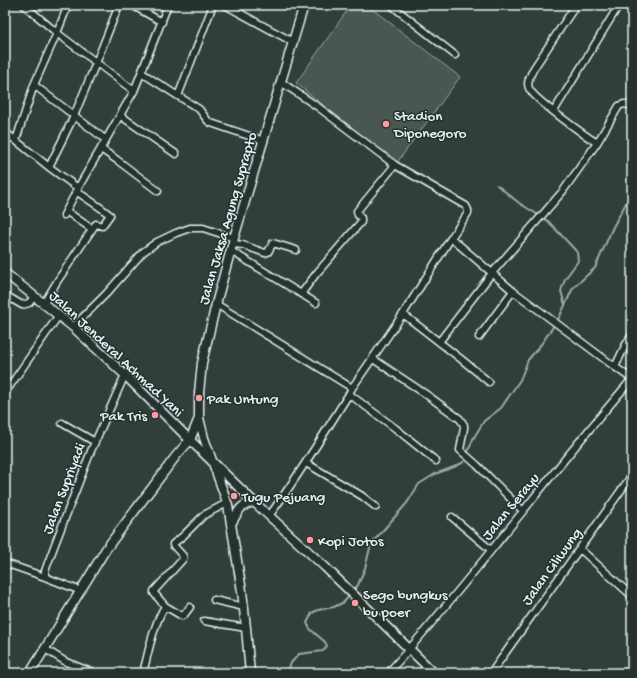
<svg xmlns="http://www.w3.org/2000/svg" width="637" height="678" font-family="'Gochi Hand',sans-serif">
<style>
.green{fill:#495651;stroke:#98a4a4}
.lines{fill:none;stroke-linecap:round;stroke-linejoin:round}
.stream{stroke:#9ea9ab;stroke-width:2}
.minor-casing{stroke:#e8f1f8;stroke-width:9}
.major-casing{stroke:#e8f1f8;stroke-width:11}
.minor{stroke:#26332d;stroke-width:6}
.major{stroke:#26332d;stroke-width:8}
.poi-dot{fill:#ff9aa2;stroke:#26332d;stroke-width:1.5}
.labels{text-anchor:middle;stroke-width:3;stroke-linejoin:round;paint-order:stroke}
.poi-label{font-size:15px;fill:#e8f1f8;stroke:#26332d;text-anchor:start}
.street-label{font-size:15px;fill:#e8f1f8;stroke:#26332d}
</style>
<rect width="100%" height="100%" fill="#323e39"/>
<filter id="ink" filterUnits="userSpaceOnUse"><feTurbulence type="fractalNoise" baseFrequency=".025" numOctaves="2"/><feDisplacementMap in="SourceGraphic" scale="8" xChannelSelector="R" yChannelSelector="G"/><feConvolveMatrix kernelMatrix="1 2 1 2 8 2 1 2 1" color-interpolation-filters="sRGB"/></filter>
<g filter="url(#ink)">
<path class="green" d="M351,5h16l93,72 -64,87 -100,-81z"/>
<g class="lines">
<path class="stream" d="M497,185l22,18 29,18 29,31 1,9 -13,18 -4,12 4,14
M353,591l5,-6 7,-17 6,-24 36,-41 12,-19 16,-10 19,-7 10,-5 9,-23 11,-18 17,-13 19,-28 8,-20 14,-17 17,-25 14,-30 22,-20 18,-41 19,-35
M287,673l4,-10 8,-9 24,-3 4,-5 -2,-4 -15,-13 -3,-6 5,-10 6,-3 16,-3 10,-5 6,-7"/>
<defs>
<path id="minor" d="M24,5l33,28 77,58
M132,5l30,17
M225,5l68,37
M391,5l64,50
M576,5l-42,63c-3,6 -8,14 -5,20 3,10 57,48 68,55
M142,73l36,23 21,13 9,12 3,2 53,18
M281,82l37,25 77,58 71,41 2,4v3l-17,25
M34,85l72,55
M178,96l35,-91
M554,111l65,-106
M121,116l55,38
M5,132l44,35 29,21
M16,140l18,-55 23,-52 11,-28
M101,149l16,11 41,31
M49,167l25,-51 22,-53 23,-58
M66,211l26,18
M64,215l14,-27 56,-97 34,-86
M233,244l10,1 22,8 3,-1 5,-9 23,7
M231,251l85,52
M301,294l15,-20 45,-52v-4l-3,-3 -1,-4 38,-46
M5,295l17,10 7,-2 6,-7
M44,303l14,-23 37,-55 1,-1 6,2 8,-11 -9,-7 -25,-17
M216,304l136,84
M403,314l58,45 28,23
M73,327l34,-34 36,-41 14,-10 19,-9 14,-5h13l31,10
M479,337l34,-46
M439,342l53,-69 71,-82 34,-48 22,-37 5,-2 8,2
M373,359l54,36 33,24 4,6v3l-4,22 17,15 46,46
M615,367l10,-21 7,-11
M5,393l54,-78
M349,394l46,34 41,33
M62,423l33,19
M306,463l56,33 14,11
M269,516c29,-39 54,-81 80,-122l3,-6 51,-74 48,-76 62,53 102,76 17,12
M452,517l39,33
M580,549l52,47
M5,563l40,14 36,14
M45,577v-6l10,-27 36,-93 34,-76
M214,600l30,7
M165,606l-11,-13v-2l29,-32v-3l-10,-11v-1l10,-8 21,-21 23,-12
M204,621l42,7
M45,649l21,13 28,11
M143,673c6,-23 10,-47 22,-67l17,10 2,-1 6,-8
M388,673c48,-53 91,-108 136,-163 35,-44 71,-88 108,-131
M491,673l141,-198
M626,673l6,-7"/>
<path id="major" d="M5,273l68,54 52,48 65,65 64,62 71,65 109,106
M199,418l5,20 24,67 3,19 11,67 4,37 4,45
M231,524c8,-13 7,-18 23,-22
M30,673l76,-124 70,-93 14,-16 9,-22v-25l3,-30 14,-59 18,-66 70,-233"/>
</defs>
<use href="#minor" class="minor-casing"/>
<use href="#major" class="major-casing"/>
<use href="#minor" class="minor"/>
<use href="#major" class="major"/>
</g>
</g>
<g class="poi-dot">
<circle cx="386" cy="124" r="4"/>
<circle cx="199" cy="398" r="4"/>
<circle cx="155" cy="415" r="4"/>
<circle cx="234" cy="496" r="4"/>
<circle cx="310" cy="540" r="4"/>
<circle cx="355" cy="603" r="4"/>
</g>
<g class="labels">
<g class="poi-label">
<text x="394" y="120">Stadion<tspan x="394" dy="17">Diponegoro</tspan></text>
<text x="207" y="403">Pak Untung</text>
<text x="147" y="420" text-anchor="end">Pak Tris</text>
<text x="242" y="501">Tugu Pejuang</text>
<text x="318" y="545">Kopi Jotos</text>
<text x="363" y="599">Sego bungkus<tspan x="363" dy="17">bu poer</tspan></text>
</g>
<g class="street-label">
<text transform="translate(227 218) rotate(-74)" y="5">Jalan Jaksa Agung Suprapto</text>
<text transform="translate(117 353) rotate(43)" y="5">Jalan Jenderal Achmad Yani</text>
<text transform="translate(63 488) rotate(-69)" y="5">Jalan Supriyadi</text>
<text transform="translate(510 506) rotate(-51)" y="5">Jalan Serayu</text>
<text transform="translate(551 566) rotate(-54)" y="5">Jalan Ciliwung</text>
</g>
</g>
<rect width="637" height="678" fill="none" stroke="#26332d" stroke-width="20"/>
<rect x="10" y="10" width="617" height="658" fill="none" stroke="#e8f1f8" stroke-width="1.5" filter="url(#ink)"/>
</svg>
